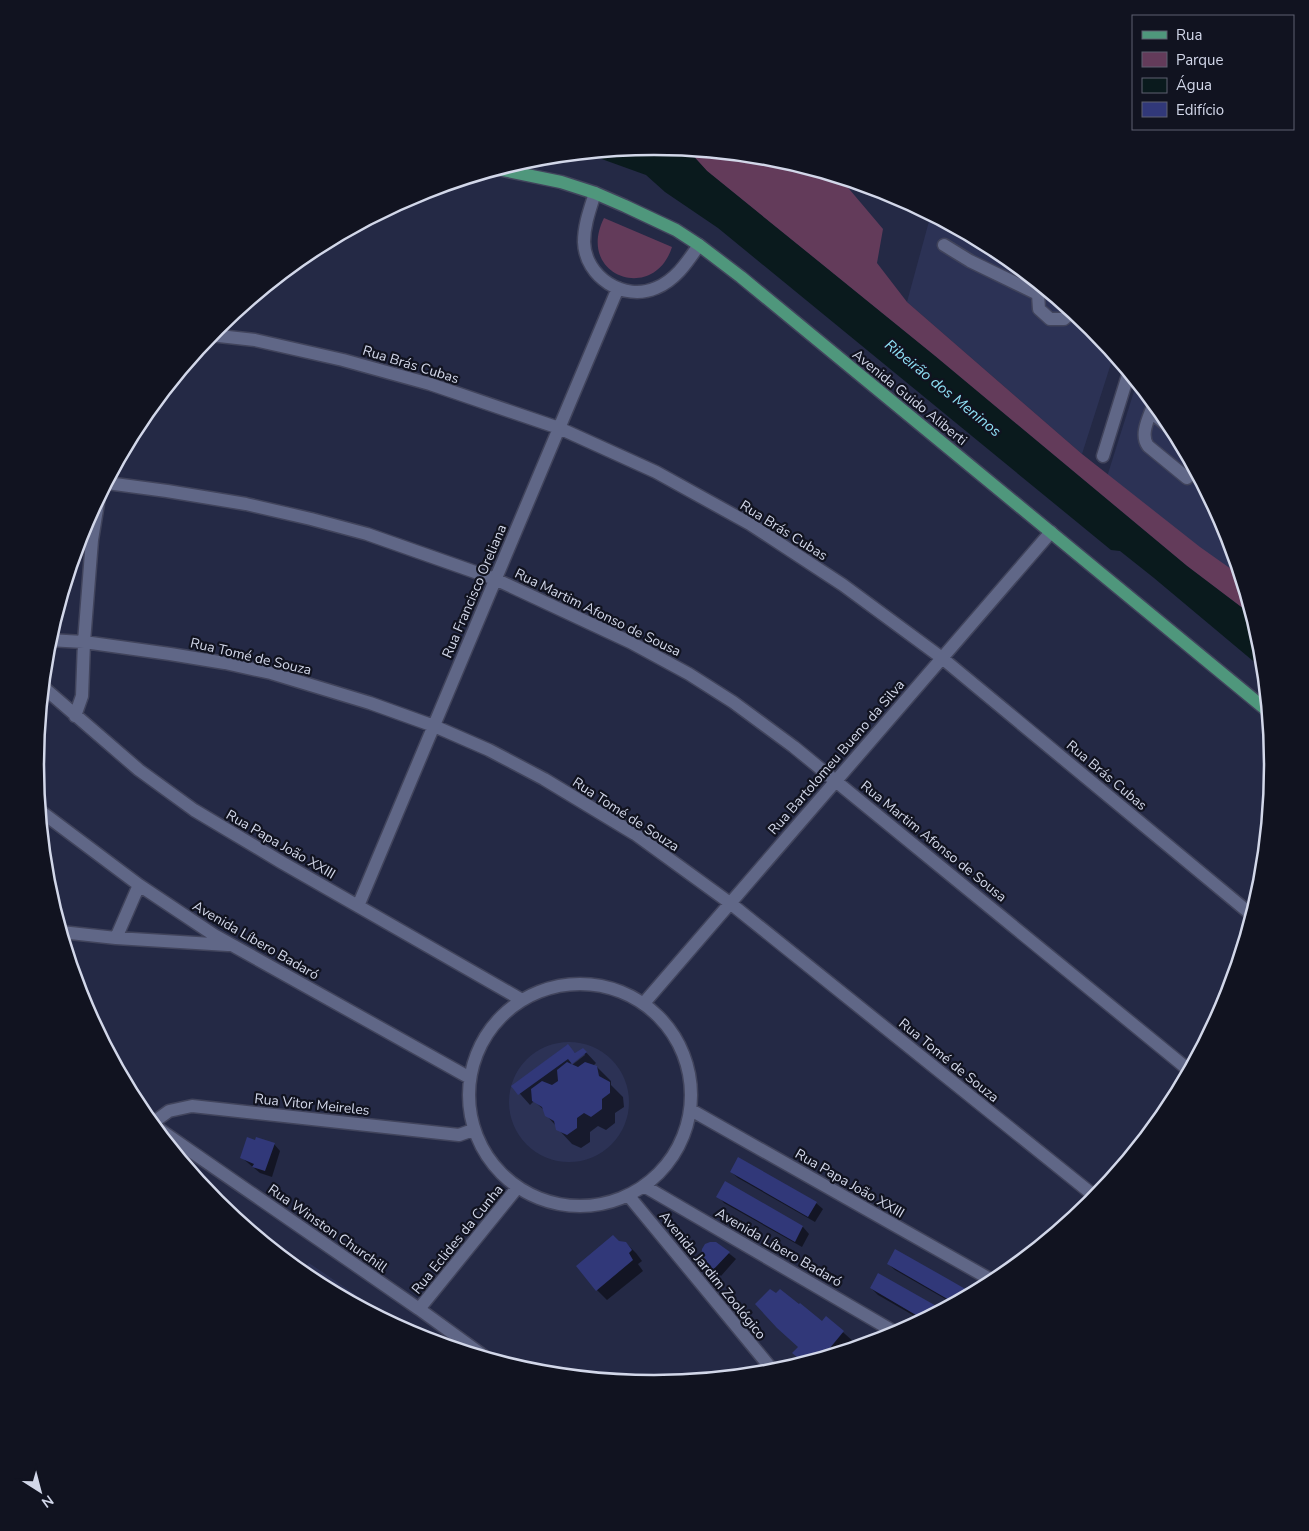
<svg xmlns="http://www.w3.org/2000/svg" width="1309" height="1531" font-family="'Nunito Sans',sans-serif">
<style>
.built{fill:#2c3255}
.green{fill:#633b5a}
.water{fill:#0a1a1d}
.shadow{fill:#0007;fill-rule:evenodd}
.building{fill:#313879}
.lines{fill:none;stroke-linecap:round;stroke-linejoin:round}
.minor-casing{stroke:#41445c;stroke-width:15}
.major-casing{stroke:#41445c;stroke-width:15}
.minor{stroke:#606787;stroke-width:12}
.major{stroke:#4f977c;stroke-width:12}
.labels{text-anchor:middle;stroke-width:4.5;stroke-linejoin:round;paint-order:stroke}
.street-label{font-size:14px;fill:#d2d7e9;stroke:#111320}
.water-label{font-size:15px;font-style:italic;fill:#8fe0f5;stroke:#111320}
.rim{fill:none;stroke:#d2d7e9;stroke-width:2.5}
</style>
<rect width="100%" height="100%" fill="#242945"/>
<path class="built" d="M931,214l68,37 94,77 21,26 -32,100 -175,-152z
M1137,382l33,40 57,107 17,57 -139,-103z
M509 1102a60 60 0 1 1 120 0a60 60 0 1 1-120 0Z
M309,1263l110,75 -109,-58 -9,-7z"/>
<path class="green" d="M687,149l89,9 63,19 44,52 -6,34 30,39 175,152 118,93 41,29 12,40 -66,-50 -252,-210 -228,-185z
M604,218l68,29c-18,57 -97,29 -68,-29z"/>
<path class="water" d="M655,146l32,3 20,22 228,185 252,210 66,50 9,29 3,26 -111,-93 -34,-27 -9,-1 -393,-322 -53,-36 -19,-17 -61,-22z"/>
<path class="shadow" d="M567,1045l9,9 7,-5 13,14 -3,3 4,1 14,14v4l12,12 1,10 -9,6v10l-9,7 -8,-4 -8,6v10l-9,6 -9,-4 -14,-15 -1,-2 -11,-12 -1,-4 -11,-10 -4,4 -17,-19zM584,1053l1,2 -13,10 -1,-2z
M256,1142l18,2 6,7 -8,26 -12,-4 -19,-16z
M731,1172l85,31 7,6 -8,13 -77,-44z
M725,1183l78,44 6,7 -7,13 -78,-44 -6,-7z
M619,1242l7,1 10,10 6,8 -4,3 5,7 -36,29 -10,-10z
M716,1243l20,16 -15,17 -19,-19z
M888,1264l85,31 -19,9 -59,-34z
M879,1275l63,36 -19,10 -45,-26 -7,-7z
M827,1318l27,24 -9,10 -40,12 -11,-11z"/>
<path class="building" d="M568,1044l7,9 8,-5 4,4 -15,12 -4,-5 -50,36 -7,-9z
M567,1062l11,5 7,-5 12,4 2,10 11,6v11l-8,6v10l-11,8 -7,-4 -7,5v10l-10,7 -11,-5 -2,-9 -9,-5 -3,-9 -10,-6 -1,-12 11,-8 10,4 6,-4 -1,-11z
M247,1137l8,3 1,-3 19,6 -10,28 -13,-4 2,-3 -14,-6z
M738,1157l79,45 -9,15 -78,-45z
M725,1181l78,45 -8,16 -79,-45z
M613,1235l6,6 7,1 6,8 -3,3 4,7 -37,31 -20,-25z
M710,1242h6l14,10 -17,18 -12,-12 1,-9 3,-5z
M895,1249l53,30 26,15 -18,10 -69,-40z
M878,1273l53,30 12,7 -18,10 -4,-2 -51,-30z
M770,1289l6,4 4,-4 19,15 1,-1 22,18 4,-5 18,15 -24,29 -15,4 -13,-11 6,-6 -21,-19 -22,-24z"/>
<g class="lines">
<defs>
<path id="minor" d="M595,193c-5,16 -11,32 -11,49 1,35 40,60 72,46 20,-8 32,-27 43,-43
M944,245l26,16 68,33
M1044,288l-6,6 1,15 11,10h14l9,-8
M210,335l45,5 88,20 87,24 129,44 97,44 94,52 93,61 99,73 311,258
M1154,403c-4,13 -15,31 -6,43l39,32
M1151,412l24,20
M1103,456l26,-84
M107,483l60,8 79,13 65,15 56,15 128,45 135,63 59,32 44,28 61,45 396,324
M48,640l36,2 86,12 55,9 46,10 99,30 64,23 55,24 55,29 91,55 95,69 367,295
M43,687l96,83 55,40 87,52 241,138
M75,716l7,-20 2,-54 8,-102 7,-43
M39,810l100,75 75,50 256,143
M358,906l260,-618
M61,932l55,6 112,7
M116,938l23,-53
M469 1095a111 111 0 1 1 222 0a111 111 0 1 1-222 0Z
M644,1003l407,-471
M691,1110l304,172
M150,1123l269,186 69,50
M151,1124l18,-13 23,-5 267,29 14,-5
M644,1186l254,148
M628,1195l147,178
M419,1309l98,-121"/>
<path id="major" d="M498,169l63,13 34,11 30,13 51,24 23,15 42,32 528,435"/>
</defs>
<use href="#minor" class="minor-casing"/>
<use href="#major" class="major-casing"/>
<use href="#minor" class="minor"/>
<use href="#major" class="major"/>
</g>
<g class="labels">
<g class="street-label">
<text transform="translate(411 364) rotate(17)" y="5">Rua Brás Cubas</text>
<text transform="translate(910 397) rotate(39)" y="5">Avenida Guido Aliberti</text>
<text transform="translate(784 530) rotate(32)" y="5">Rua Brás Cubas</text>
<text transform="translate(474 591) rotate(-67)" y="5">Rua Francisco Oreliana</text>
<text transform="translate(598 612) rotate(26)" y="5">Rua Martim Afonso de Sousa</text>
<text transform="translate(251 656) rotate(13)" y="5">Rua Tomé de Souza</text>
<text transform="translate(836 757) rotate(-49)" y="5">Rua Bartolomeu Bueno da Silva</text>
<text transform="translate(1107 775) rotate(40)" y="5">Rua Brás Cubas</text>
<text transform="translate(626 814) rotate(33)" y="5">Rua Tomé de Souza</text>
<text transform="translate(934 841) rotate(39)" y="5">Rua Martim Afonso de Sousa</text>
<text transform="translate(281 844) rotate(30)" y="5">Rua Papa João XXIII</text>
<text transform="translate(256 940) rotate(30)" y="5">Avenida Líbero Badaró</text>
<text transform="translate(949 1060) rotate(39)" y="5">Rua Tomé de Souza</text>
<text transform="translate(312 1104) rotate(6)" y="5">Rua Vitor Meireles</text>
<text transform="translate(850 1183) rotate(30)" y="5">Rua Papa João XXIII</text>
<text transform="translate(328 1228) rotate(35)" y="5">Rua Winston Churchill</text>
<text transform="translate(457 1239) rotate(-51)" y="5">Rua Eclides da Cunha</text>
<text transform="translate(779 1247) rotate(30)" y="5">Avenida Líbero Badaró</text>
<text transform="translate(713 1275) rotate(51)" y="5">Avenida Jardim Zoológico</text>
</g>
<g class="water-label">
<text transform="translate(943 388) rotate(39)" y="5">Ribeirão dos Meninos</text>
</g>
</g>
<path d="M0 0H1309V1531H0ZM44 765a610 610 0 1 1 1220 0a610 610 0 1 1-1220 0Z" fill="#111320" fill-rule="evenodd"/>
<path class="rim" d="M44 765a610 610 0 1 1 1220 0a610 610 0 1 1-1220 0Z"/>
<rect x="1132" y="15" width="162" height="115" fill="#111320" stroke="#5e6170"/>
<rect x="1142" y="31" width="25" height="8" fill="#4f977c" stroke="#5e6170"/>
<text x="1176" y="40" font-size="15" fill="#d2d7e9">Rua</text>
<rect x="1142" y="52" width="25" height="15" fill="#633b5a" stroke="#5e6170"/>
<text x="1176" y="65" font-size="15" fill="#d2d7e9">Parque</text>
<rect x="1142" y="78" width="25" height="15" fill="#0a1a1d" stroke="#5e6170"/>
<text x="1176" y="90" font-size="15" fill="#d2d7e9">Água</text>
<rect x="1142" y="102" width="25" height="15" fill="#313879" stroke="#5e6170"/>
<text x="1176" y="115" font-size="15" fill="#d2d7e9">Edifício</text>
<g transform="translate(40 1491) rotate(144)" stroke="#111320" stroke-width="4" paint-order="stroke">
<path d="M0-4L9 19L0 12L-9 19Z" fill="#d2d7e9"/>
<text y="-8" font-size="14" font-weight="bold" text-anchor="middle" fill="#d2d7e9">N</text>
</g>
</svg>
